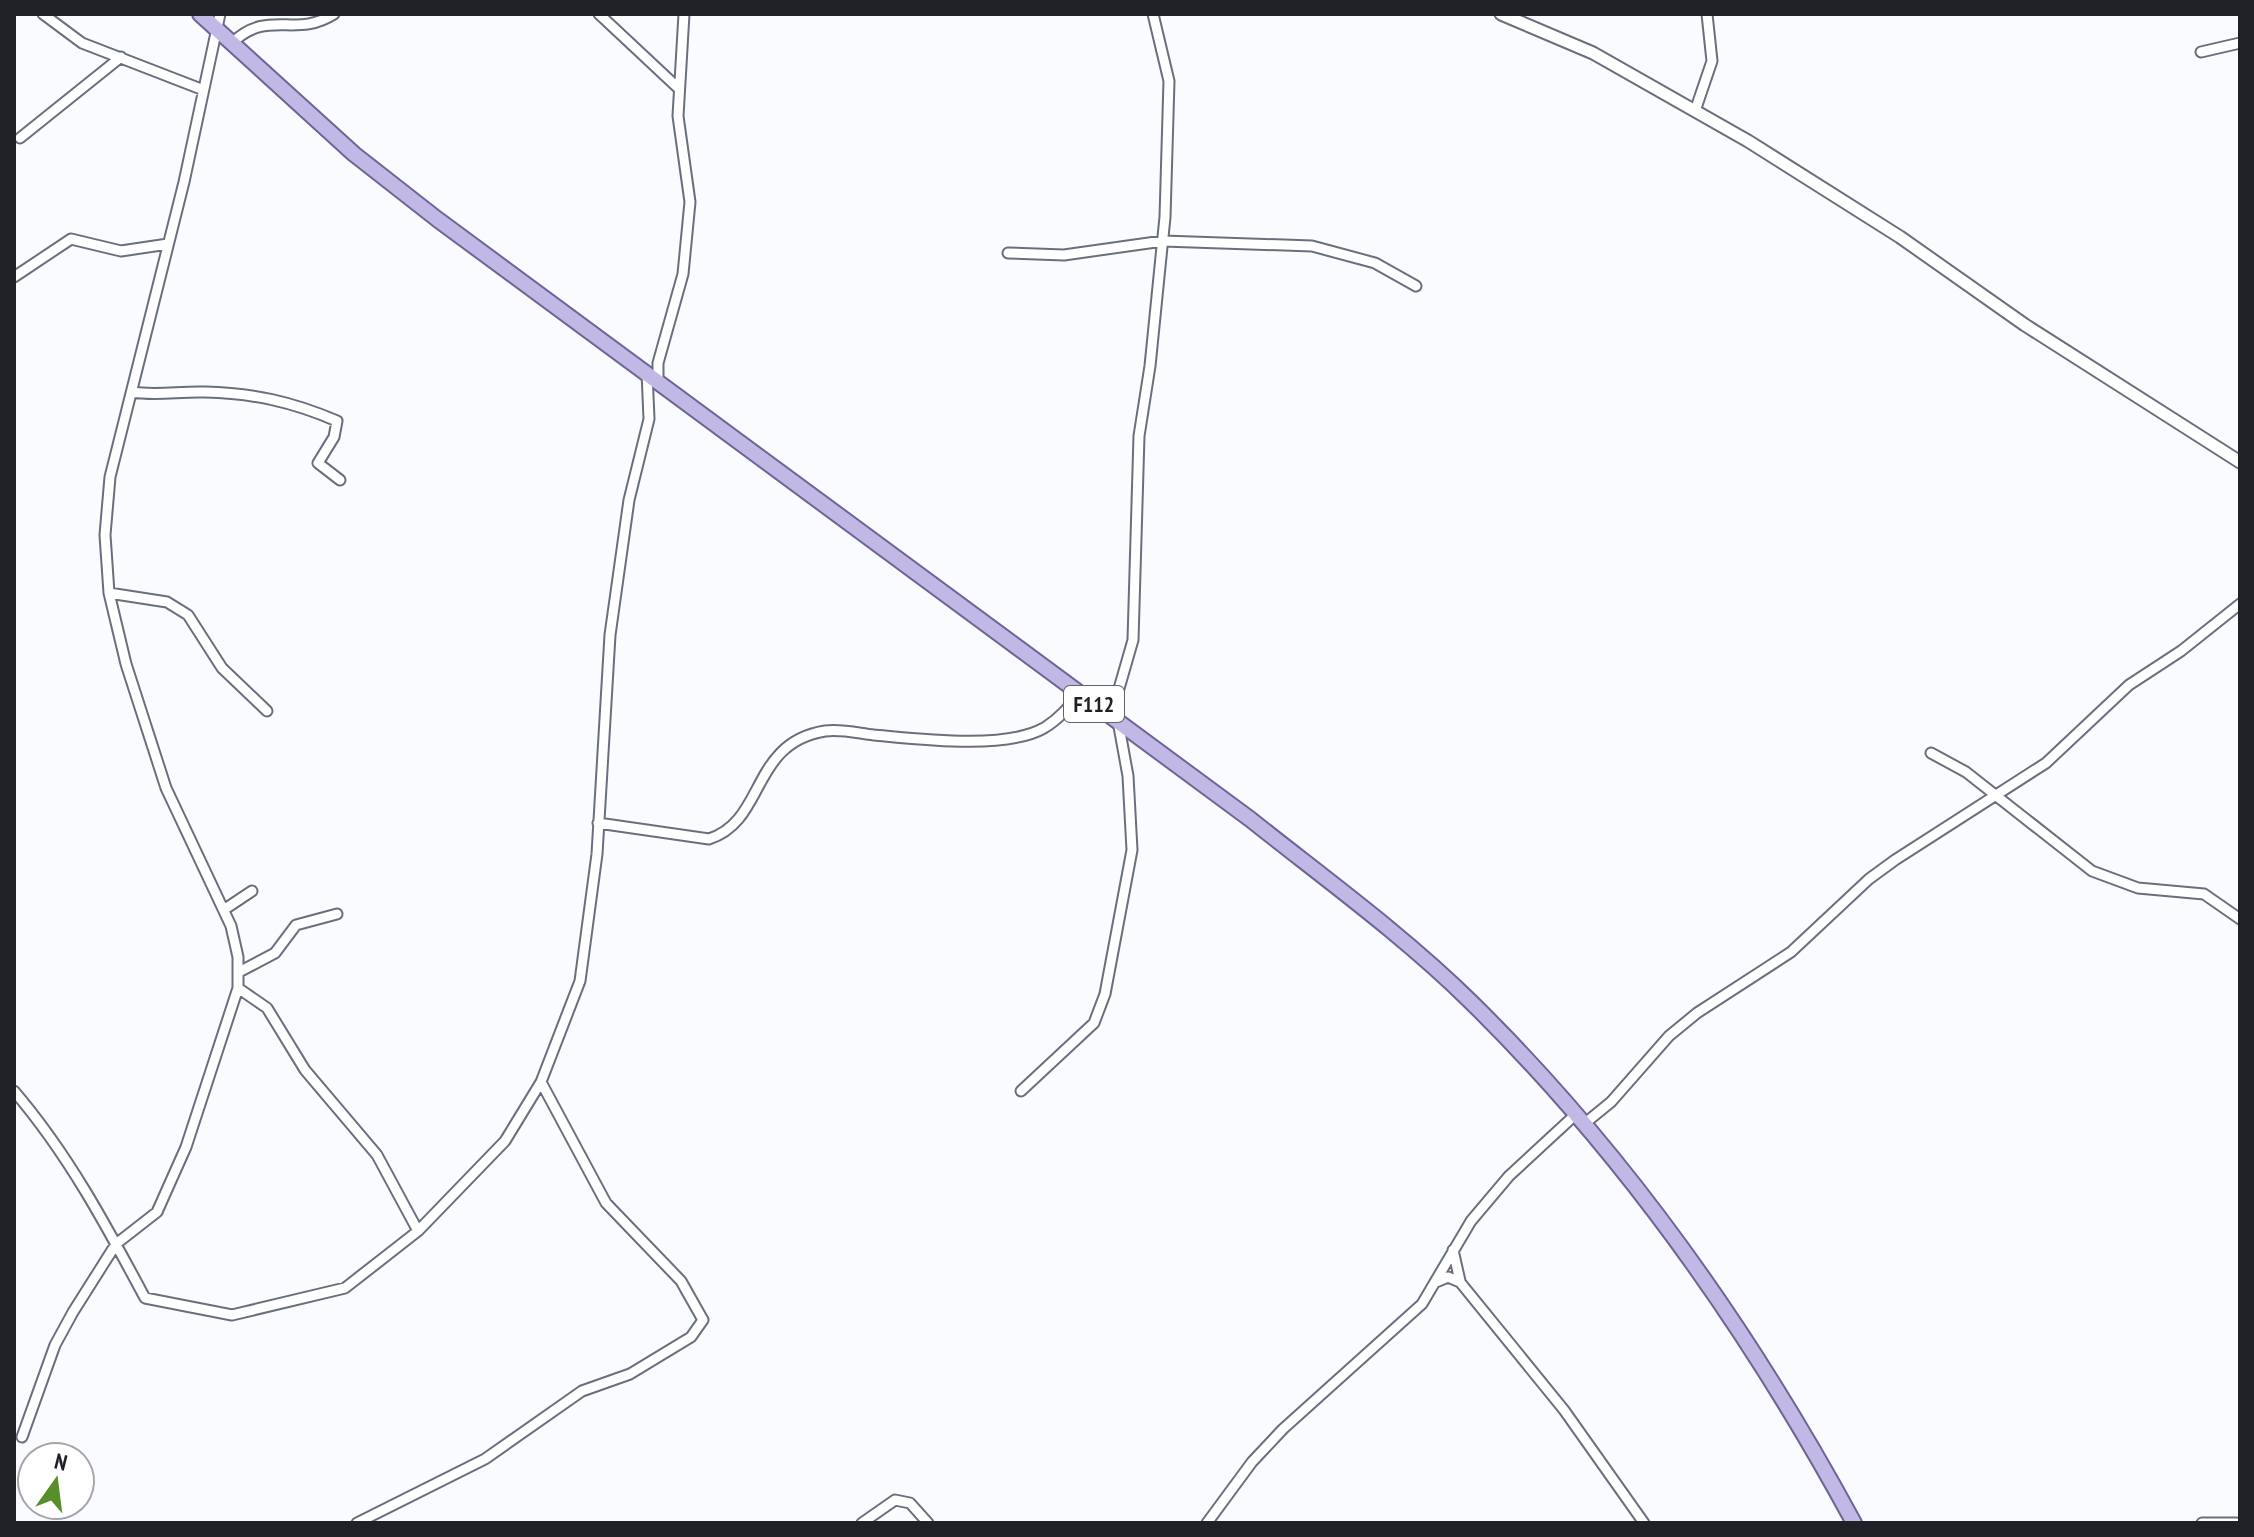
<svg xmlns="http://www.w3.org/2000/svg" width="2254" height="1537" font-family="'PT Sans Narrow',sans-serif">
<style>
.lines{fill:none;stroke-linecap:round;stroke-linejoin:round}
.minor-casing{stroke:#696f7d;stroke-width:13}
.tertiary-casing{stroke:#696f7d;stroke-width:15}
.primary-casing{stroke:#6e6597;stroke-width:18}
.minor{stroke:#fff;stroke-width:9}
.tertiary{stroke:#fff;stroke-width:11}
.primary{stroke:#c2b8e5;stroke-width:14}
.labels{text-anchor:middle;stroke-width:8;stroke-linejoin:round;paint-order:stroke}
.shield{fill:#fff;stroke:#626468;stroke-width:2}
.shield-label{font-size:22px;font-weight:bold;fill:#1f2127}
</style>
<rect width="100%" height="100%" fill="#fafbff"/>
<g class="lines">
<defs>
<path id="minor" d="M43,14l39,29 119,46
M599,14l78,73
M232,43c36,-35 63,-4 102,-29
M2201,52l39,-9
M1695,111l17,-50 -5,-47
M20,138l101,-81
M1008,253l56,2 99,-14 149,5 63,17 41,23
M14,277l57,-38 50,12 47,-7
M658,380v-17l25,-89 7,-72 -12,-86 6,-102
M132,392c25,4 48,-1 73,0 48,1 88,10 132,29l-3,16 -16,26 22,17
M109,593l58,9 21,13 34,53 45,43
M1106,713l12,-21 15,-52 6,-204 11,-70 15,-149 4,-136 -16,-67
M1931,753l35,19 126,99 46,17 66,6 36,25
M598,823l111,16c57,-18 41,-96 116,-108 17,-2 32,2 49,4 44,4 131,15 170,-7 15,-9 25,-21 35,-34
M225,909l27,-18
M239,972l36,-19 21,-28 41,-11
M238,988l29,20 38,62 72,85 41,76
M14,1091c54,63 92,134 131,207l87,17 113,-27 73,-57 87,-90 36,-59 39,-101 17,-127 13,-219 19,-135 20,-81 -2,-47
M1021,1091l73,-68 11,-29 27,-144 -4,-74 -10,-55
M1584,1124l27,-22 58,-66 28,-23 94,-61 78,-73 26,-19 151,-97 83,-78 52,-34 59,-47
M1453,1250l7,31
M1436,1282l12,-5 12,5 104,128 80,113
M22,1437l33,-92 18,-33 43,-68 41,-32 29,-65 52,-159v-31l-7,-31 -65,-138 -40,-124 -17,-71 -4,-58 5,-58 74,-295 36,-168
M357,1523l128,-64 97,-68 48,-17 61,-37 12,-17 -22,-39 -75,-78 -65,-121
M862,1523l33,-23 15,3 18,20
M1207,1523l45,-61 31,-33 139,-125 49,-83 38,-45 66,-61
M2202,1523h35"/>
<path id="tertiary" d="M1501,14l92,39 155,88 152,96 125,88 215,137"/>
<path id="primary" d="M200,14l154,140 83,65 813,600c74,59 153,116 220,182 155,152 281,332 384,522"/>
</defs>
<use href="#minor" class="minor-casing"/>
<use href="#tertiary" class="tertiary-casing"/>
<use href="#primary" class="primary-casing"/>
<use href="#minor" class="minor"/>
<use href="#tertiary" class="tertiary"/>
<use href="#primary" class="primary"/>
</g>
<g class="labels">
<rect class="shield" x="1064" y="686" width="60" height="36" rx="6"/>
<g class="shield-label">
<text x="1094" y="712">F112</text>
</g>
</g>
<rect width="2254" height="1537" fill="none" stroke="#1f2127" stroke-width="32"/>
<g transform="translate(56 1481) rotate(14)"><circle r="38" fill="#ffffff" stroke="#a5a6a9" stroke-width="2"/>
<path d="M0-6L14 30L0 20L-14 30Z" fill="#578e29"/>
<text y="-12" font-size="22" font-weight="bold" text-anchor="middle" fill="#1f2127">N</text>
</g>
</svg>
